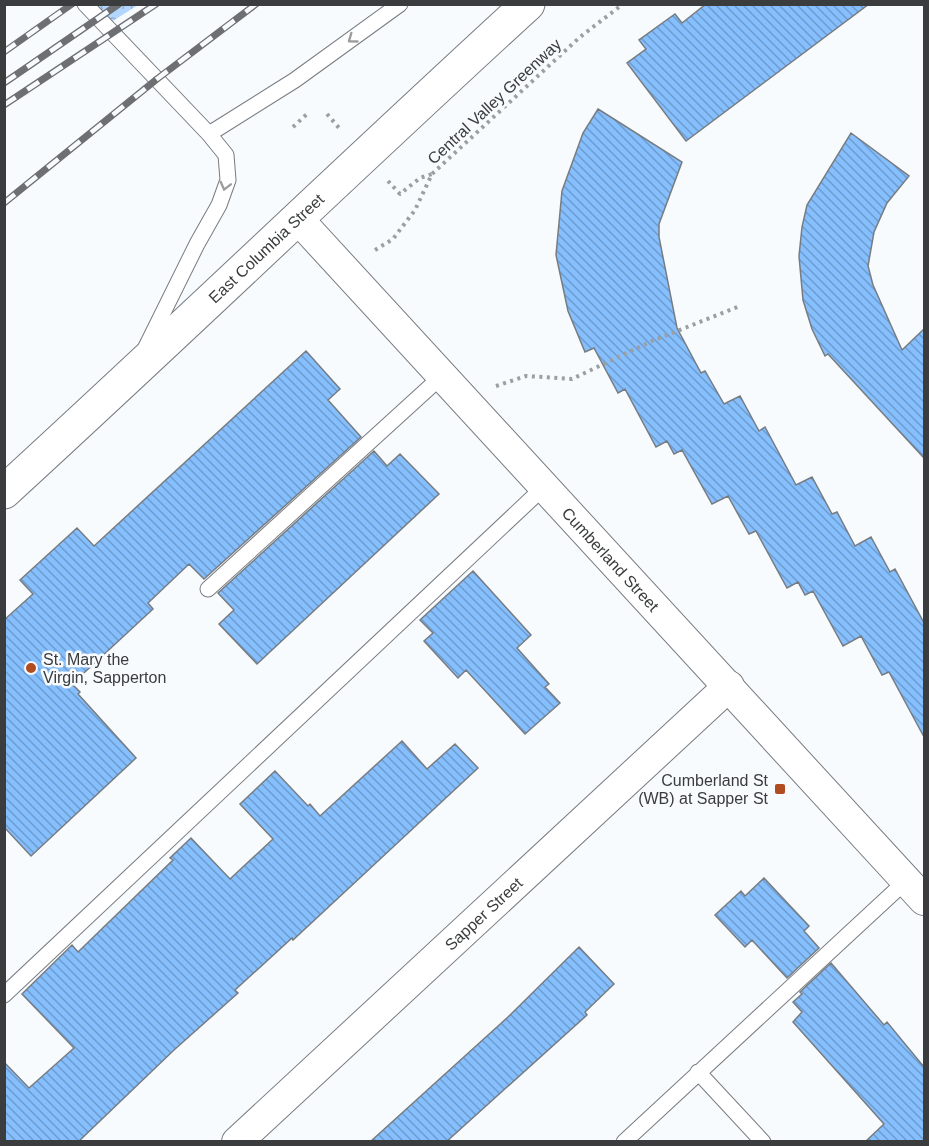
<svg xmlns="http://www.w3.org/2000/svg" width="929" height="1146" font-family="Arial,sans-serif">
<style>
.park{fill:url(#park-crowns)}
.building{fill:url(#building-back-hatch);stroke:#777c81;stroke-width:1.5}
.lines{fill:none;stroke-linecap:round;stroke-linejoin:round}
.service-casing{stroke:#787c81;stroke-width:17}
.minor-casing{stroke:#787c81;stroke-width:32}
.primary-casing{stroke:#787c81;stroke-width:35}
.path{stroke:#9c9fa1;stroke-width:4;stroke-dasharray:3 4.5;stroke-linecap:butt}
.service{stroke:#fff;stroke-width:15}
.minor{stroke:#fff;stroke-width:30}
.primary{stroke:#fff;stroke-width:33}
.rail-casing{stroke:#6d6f72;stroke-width:7}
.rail{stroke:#f7fbfe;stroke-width:4.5;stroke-dasharray:14;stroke-linecap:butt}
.oneway{stroke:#9c9e9e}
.poi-dot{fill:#b14b20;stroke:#f7fbfe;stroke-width:2}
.labels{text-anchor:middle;stroke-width:5;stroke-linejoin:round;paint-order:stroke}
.street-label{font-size:16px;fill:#3a3c3e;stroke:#f7fbfe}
.poi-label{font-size:16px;fill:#3a3c3e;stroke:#f7fbfe;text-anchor:start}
</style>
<defs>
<pattern id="park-crowns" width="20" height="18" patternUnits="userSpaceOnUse" patternTransform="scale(1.5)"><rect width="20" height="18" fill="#b2d6fe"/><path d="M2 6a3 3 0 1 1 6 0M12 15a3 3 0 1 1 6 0" fill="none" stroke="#92afcf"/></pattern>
<pattern id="building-back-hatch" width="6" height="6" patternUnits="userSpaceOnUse" patternTransform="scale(1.5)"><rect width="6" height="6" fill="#85bffe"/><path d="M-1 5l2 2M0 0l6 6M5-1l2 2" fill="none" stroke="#6e9ccf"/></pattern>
</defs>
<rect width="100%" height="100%" fill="#f7fbfe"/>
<path class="park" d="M85,5h53l-33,21z"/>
<path class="building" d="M706,4h163l-183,137 -59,-78 19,-14 -7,-9 36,-26 7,9z
M598,109l84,53 -23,62v13l18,91 24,45 4,-2 19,33 16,-8 19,35 6,-4 31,58 16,-8 20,37 5,-2 18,34 16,-9 19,35 5,-3 29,54v114l-35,-65 -7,3 -21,-39 -18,10 -30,-55 -8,4 -7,-13 -11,6 -31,-57 -7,3 -21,-38 -16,8 -30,-54 -8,4 -7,-13 -11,6 -31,-58 -7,4 -24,-45 -9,4 -17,-41 -12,-56 6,-64 21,-58z
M851,133l58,43 -22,27 -13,29 -6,34 5,19 29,65 22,-21v129l-96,-104 -3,2 -13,-27 -9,-29 -4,-44 3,-29 5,-22z
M306,351l34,38 -12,11 33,37 -157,142 -15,-15 -41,39 5,6 -81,75 8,8 -2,2 58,64 -105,98 -27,-29v-207l29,-26 -13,-14 57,-52 17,18z
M374,451l13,15 13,-12 39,40 -182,170 -38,-40 15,-14 -16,-17z
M473,571l58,64 -14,13 32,36 -4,3 15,16 -35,31 -59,-64 -8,8 -34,-37 9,-8 -13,-13z
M402,741l25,28 28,-25 23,24 -185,172 -1,-2 -57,52 3,3 -64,57 -96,92h-74v-80l25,26 45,-40 -52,-54 50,-49 6,7 95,-92 -3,-2 21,-20 39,41 43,-40 -33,-35 35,-33 33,35 2,-2 10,12z
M764,878l45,48 -5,5 15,17 -32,30 -35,-38 -7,7 -30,-32 26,-24 4,5z
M579,947l35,37 -29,28 2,3 -141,127h-76l138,-125z
M831,963l53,62 3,-3 37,45v75h-59l19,-18 -91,-102 9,-10 -9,-10 9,-8 -2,-2z"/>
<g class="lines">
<defs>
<path id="service" d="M85,4l124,130 17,21 2,25 -9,25 -22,39 -51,103
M209,134l86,-54 105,-76
M208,589l235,-214
M4,995l541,-509
M698,1072l65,70
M624,1142l283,-262"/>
<g id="minor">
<path id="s1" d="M298,219l626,681"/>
<path id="s2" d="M237,1142l492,-456"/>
</g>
<g id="primary">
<path id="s3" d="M4,492c176,-161 348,-327 524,-488"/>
</g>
</defs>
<use href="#service" class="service-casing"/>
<use href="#minor" class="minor-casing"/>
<use href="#primary" class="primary-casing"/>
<path class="path" d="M327,114l13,15
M293,127l14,-13
M388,181l12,13 20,-16 12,-4
M375,250l18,-11 22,-29 17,-36 148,-137 43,-33
M496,386l30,-10 46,3 80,-38 88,-35"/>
<use href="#service" class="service"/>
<use href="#minor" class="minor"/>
<use href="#primary" class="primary"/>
<defs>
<path id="rail" d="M4,52l68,-48
M4,83l115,-79
M4,105l152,-101
M4,203l153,-124 99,-75"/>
</defs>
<use href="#rail" class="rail-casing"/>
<use href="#rail" class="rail"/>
</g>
<defs><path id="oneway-chevron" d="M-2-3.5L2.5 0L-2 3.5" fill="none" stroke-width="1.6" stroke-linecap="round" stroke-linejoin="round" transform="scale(1.5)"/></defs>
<g class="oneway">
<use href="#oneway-chevron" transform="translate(352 39) rotate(144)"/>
<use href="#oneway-chevron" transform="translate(225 186) rotate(104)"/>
</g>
<g class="poi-dot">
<circle cx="31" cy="668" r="6"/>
<rect x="774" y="783" width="12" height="12" rx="3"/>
</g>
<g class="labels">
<g class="street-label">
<text transform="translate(494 101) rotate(-43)" y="6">Central Valley Greenway</text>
<text dy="6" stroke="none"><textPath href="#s3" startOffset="358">East Columbia Street</textPath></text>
<text dy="6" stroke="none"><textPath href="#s1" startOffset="462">Cumberland Street</textPath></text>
<text dy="6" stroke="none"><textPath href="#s2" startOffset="336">Sapper Street</textPath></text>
</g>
<g class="poi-label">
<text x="43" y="665">St. Mary the<tspan x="43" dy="18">Virgin, Sapperton</tspan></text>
<text x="768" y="786" text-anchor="end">Cumberland St<tspan x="768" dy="18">(WB) at Sapper St</tspan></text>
</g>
</g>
<rect width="929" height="1146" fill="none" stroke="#3a3c3e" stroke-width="12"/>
</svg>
